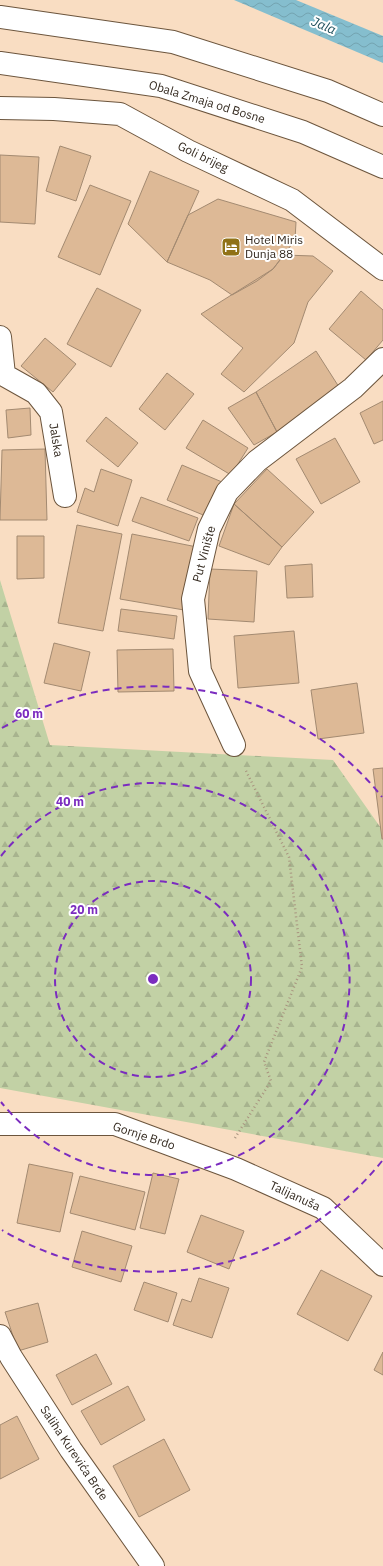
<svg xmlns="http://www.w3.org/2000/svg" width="383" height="1566" font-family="'IBM Plex Sans',sans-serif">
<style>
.forest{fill:url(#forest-firs)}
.water{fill:url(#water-waves)}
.building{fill:#ddb996;stroke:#a38a71}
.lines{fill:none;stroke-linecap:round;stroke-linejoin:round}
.minor-casing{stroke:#6c553d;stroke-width:24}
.primary-casing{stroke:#6c553d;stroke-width:24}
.path{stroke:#a8947f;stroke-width:2.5;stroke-dasharray:1 3;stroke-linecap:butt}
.minor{stroke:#fff;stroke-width:22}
.primary{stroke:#fff;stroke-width:22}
.ring{fill:none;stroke:#7b2cbf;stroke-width:2;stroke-dasharray:7 5}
.labels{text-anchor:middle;stroke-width:4;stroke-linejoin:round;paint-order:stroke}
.street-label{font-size:12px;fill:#33291f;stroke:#fff}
.poi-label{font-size:12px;fill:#33291f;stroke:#fff;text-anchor:start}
.water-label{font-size:13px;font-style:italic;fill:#20505d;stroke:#fff}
.centre{fill:#7b2cbf;stroke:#fff;stroke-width:2}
.ring-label{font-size:12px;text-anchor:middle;font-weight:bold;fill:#7b2cbf;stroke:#fff;stroke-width:4;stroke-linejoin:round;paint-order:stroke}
</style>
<defs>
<pattern id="forest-firs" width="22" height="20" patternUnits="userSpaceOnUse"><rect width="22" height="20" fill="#c2d1a5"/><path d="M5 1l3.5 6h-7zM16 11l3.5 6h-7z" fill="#a7b38e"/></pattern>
<pattern id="water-waves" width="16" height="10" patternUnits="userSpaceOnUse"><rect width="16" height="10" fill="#85bece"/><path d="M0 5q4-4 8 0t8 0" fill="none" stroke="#73a3b0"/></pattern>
</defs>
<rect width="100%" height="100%" fill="#f9ddc2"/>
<path class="forest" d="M0,580l50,165 283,15 50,71v327l-383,-70z"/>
<path class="water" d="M234,0h62l87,36v27z"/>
<path class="building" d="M60,146l31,10 -15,45 -30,-10z
M0,155l39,2 -4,67 -35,-2z
M150,171l49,20 -32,71 -39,-38z
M90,185l41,16 -31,74 -42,-18z
M218,199l78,23 -1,18 -22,29 -16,12 -25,14 -22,-15 -43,-18 21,-47z
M284,255l29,1 20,15 -25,31 -14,41 -50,49 -23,-18 22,-26 -42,-34 72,-45z
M97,288l44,22 -30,57 -44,-23z
M361,291l22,19v30l-17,20 -37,-31z
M45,338l31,26 -23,28 -32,-26z
M316,351l23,36 -62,45 -21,-40z
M167,373l27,21 -29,36 -26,-21z
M256,392l21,40 -23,13 -26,-37z
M383,401v39l-9,4 -14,-31z
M30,408l1,27 -23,3 -2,-28z
M106,417l32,26 -20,24 -32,-26z
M203,420l45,28 -17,27 -45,-27z
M335,438l25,44 -39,22 -25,-45z
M45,449l2,71h-47l2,-70z
M182,465l40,17 -14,35 -41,-17z
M101,469l31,11 -14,46 -41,-14 8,-24 9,4z
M267,469l47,43 -32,35 -48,-43z
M141,497l57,21 -9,23 -57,-20z
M234,504l48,43 -13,18 -50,-19z
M77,525l45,9 -19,97 -45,-8z
M132,534l65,13 -13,63 -64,-11z
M17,536h27v42l-27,1z
M312,564l1,33 -26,1 -2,-32z
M210,569l47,2 -3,51 -46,-3z
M121,609l56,7 -3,23 -56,-8z
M294,631l5,52 -61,5 -4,-52z
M54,643l36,9 -9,39 -37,-8z
M173,649l1,42 -56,1 -1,-42z
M357,683l7,50 -46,6 -7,-49z
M383,768v71h-1l-9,-70z
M29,1164l44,9 -13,59 -43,-9z
M153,1173l26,6 -14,55 -25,-6z
M80,1176l65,16 -10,38 -65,-17z
M201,1215l43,16 -15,38 -42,-17z
M82,1231l50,15 -11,36 -49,-15z
M321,1270l51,26 -24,45 -51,-27z
M199,1278l30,10 -17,50 -39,-13 9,-26 9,3z
M144,1282l33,11 -9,29 -34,-12z
M38,1303l10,39 -30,9 -13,-39z
M383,1352v23l-9,-5z
M96,1354l16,30 -40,21 -16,-30z
M128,1386l17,34 -44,25 -20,-34z
M17,1416l22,43 -39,20v-54z
M164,1439l26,51 -51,27 -26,-51z"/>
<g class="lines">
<defs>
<path id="minor" d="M0,108l54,1 66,5 68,37 104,49 91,69
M0,337l4,38 32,18 15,19 14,84
M234,745l-34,-74 -7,-72 16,-70 18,-37 30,-31 96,-73 30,-29
M0,1124h115l121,45 87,39 60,57
M0,1336l11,21 60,93 82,116"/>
<path id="primary" d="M0,17l173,25 155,49 55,24
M0,63l161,23 142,46 80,35"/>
</defs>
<use href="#minor" class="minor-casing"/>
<use href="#primary" class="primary-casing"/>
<path class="path" d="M235,1138l36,-57 -7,-19 38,-95 -13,-110 -44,-88"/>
<use href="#minor" class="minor"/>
<use href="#primary" class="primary"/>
</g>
<g class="ring">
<circle cx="153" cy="979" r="98"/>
<path d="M1 856A196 196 0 1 1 1 1102"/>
<path d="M382 1161A293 293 0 0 1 2 1230M2 728A293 293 0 0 1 382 797"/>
</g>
<defs>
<symbol id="hotel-square" viewBox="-11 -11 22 22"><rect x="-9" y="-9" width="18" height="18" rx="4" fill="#907217" stroke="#fff"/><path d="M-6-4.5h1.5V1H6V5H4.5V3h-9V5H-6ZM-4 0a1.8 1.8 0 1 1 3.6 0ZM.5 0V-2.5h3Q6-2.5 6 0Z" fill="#fff"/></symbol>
</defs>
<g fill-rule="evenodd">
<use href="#hotel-square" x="220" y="236" width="22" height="22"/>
</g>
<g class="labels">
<g class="street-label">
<text transform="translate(207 102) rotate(17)" y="4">Obala Zmaja od Bosne</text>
<text transform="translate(203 157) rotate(26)" y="4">Goli brijeg</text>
<text transform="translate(56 440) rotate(81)" y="4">Jalska</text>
<text transform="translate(204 554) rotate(-75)" y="4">Put Vinište</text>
<text transform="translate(144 1136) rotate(18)" y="4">Gornje Brdo</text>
<text transform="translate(295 1196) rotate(25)" y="4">Talijanuša</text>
<text transform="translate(74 1453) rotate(56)" y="4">Saliha Kurevića Brđe</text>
</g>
<g class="poi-label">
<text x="245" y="244">Hotel Miris<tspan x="245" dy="14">Dunja 88</tspan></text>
</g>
<g class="water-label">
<text transform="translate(324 25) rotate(23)" y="5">Jala</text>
</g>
</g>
<circle cx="153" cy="979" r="6" class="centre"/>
<g class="ring-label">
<text x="29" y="718">60 m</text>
<text x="70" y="806">40 m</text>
<text x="84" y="914">20 m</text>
</g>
</svg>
